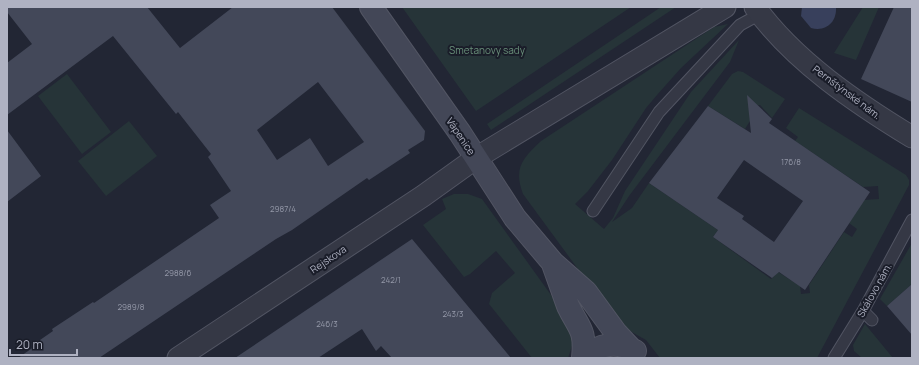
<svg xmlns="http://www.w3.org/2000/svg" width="919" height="365" font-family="Manrope,sans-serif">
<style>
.green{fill:#263438}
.water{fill:#38405c}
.building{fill:#434859;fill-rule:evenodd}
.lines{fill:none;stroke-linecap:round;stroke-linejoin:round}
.service-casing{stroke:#525563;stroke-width:13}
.minor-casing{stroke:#525563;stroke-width:23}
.secondary-casing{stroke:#525563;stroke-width:24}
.service{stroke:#353845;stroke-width:11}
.minor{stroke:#353845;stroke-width:21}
.secondary{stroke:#434757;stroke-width:22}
.labels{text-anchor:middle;stroke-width:4;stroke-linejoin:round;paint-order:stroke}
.number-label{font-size:8px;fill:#9498a8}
.park-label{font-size:10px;fill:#698f79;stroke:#1a1d29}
.street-label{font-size:10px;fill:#afb2c2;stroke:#1a1d29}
</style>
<rect width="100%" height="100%" fill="#222634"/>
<path class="green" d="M402,7h229l-155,104z
M661,7h15l-185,123 -4,-6z
M863,7h16l-23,53 -22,-7z
M728,24l-47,44 -24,27 -11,13 -34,52 -24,31 -13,13 29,25 9,-11 12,-27 66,-99 48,-52 -9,22 -101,134 -17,26 20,-14 17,-25 69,47 -5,7 58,42 7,-7 22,14 1,8 9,-1 -1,-8 35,-53 8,5 5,-8 -8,-6 15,-23 15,-1 -1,-13 -15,1 -68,-46 3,-4 -12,-9 13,-20 107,67 3,5v5l-92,173h-157l-14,-18 -27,-15 -96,-131c-10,-26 0,-36 18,-53l173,-114z
M738,71l5,1 42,27 -13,19 -12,-13 -11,2 1,14 -5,8 -37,-23 24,-32z
M67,74l44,58 -29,22 -44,-58z
M129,121l28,35 -51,40 -28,-35z
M454,194h14l14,5 87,121 4,23 -5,15h-36l-43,-54 3,-11 23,-20 -19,-22 -26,23 -6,3 -41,-52 23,-16 -4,-10z
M912,243v41l-25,22 -7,-7z
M865,324l28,34h-31l-8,-7 -1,-6z"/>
<path class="water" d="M802,7h34c1,15 -10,25 -25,21l-10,-12z"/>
<path class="building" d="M7,7h140l33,41 53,-41h99l93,124 -1,9 -16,10 2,3 -41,27 -2,-2 -75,52 -16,9 -177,119h-81l23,-16 -1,-2 13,-9 -1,-2 41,-27 1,1 125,-85 -9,-13 21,-14 -23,-34 3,-3 -33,-42 -2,2 -63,-78 -106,79v-52l25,-19 -25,-32zM318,82l46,60 -36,24 -18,-28 -33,22 -20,-30z
M894,7h18v95l-51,-23z
M747,95l25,24 -3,4 101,69 -65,98 -26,-18 -7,6 -59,-41 5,-7 -69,-47 59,-77 43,27zM744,160l59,41 -29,41 -32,-23 2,-3 -27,-18z
M7,130l34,46 -34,26z
M412,239l99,119h-119l-11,-12 -5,5 -14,-22 -44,29h-83z
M912,284v51l-25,-29z"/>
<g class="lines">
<defs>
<path id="service" d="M593,211l66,-99 81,-87 20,-11
M863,311l9,9
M834,358l29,-47 49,-91"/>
<path id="minor" d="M755,7c39,54 101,96 157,130
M178,358l245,-162 53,-38 249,-151"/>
<path id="secondary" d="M371,7l89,126 55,85 38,45 33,29 30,41 15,16
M553,264c5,14 10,28 15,42 11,23 18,23 15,52
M585,358c14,-15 33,-17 50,-7"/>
</defs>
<use href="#service" class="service-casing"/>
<use href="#minor" class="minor-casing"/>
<use href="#secondary" class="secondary-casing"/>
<use href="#service" class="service"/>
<use href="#minor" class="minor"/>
<use href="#secondary" class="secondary"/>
</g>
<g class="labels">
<g class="number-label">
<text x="791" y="165">176/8</text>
<text x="283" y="212">2987/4</text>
<text x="178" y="276">2988/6</text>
<text x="391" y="283">242/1</text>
<text x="131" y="310">2989/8</text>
<text x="453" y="317">243/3</text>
<text x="327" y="327">246/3</text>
</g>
<g class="park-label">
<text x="487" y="54">Smetanovy sady</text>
</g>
<g class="street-label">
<text transform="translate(847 92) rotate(37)" y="4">Pernštýnské nám.</text>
<text transform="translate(461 136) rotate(56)" y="4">Vápenice</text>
<text transform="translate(328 259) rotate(-34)" y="4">Rejskova</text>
<text transform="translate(874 290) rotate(-61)" y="4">Skálovo nám.</text>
</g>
</g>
<rect width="919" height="365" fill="none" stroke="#afb2c2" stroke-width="16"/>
<path d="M10 349v6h67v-6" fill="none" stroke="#afb2c2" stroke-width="2"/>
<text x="16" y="349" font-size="12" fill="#afb2c2" stroke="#1a1d29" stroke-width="3" paint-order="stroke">20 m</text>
</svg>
